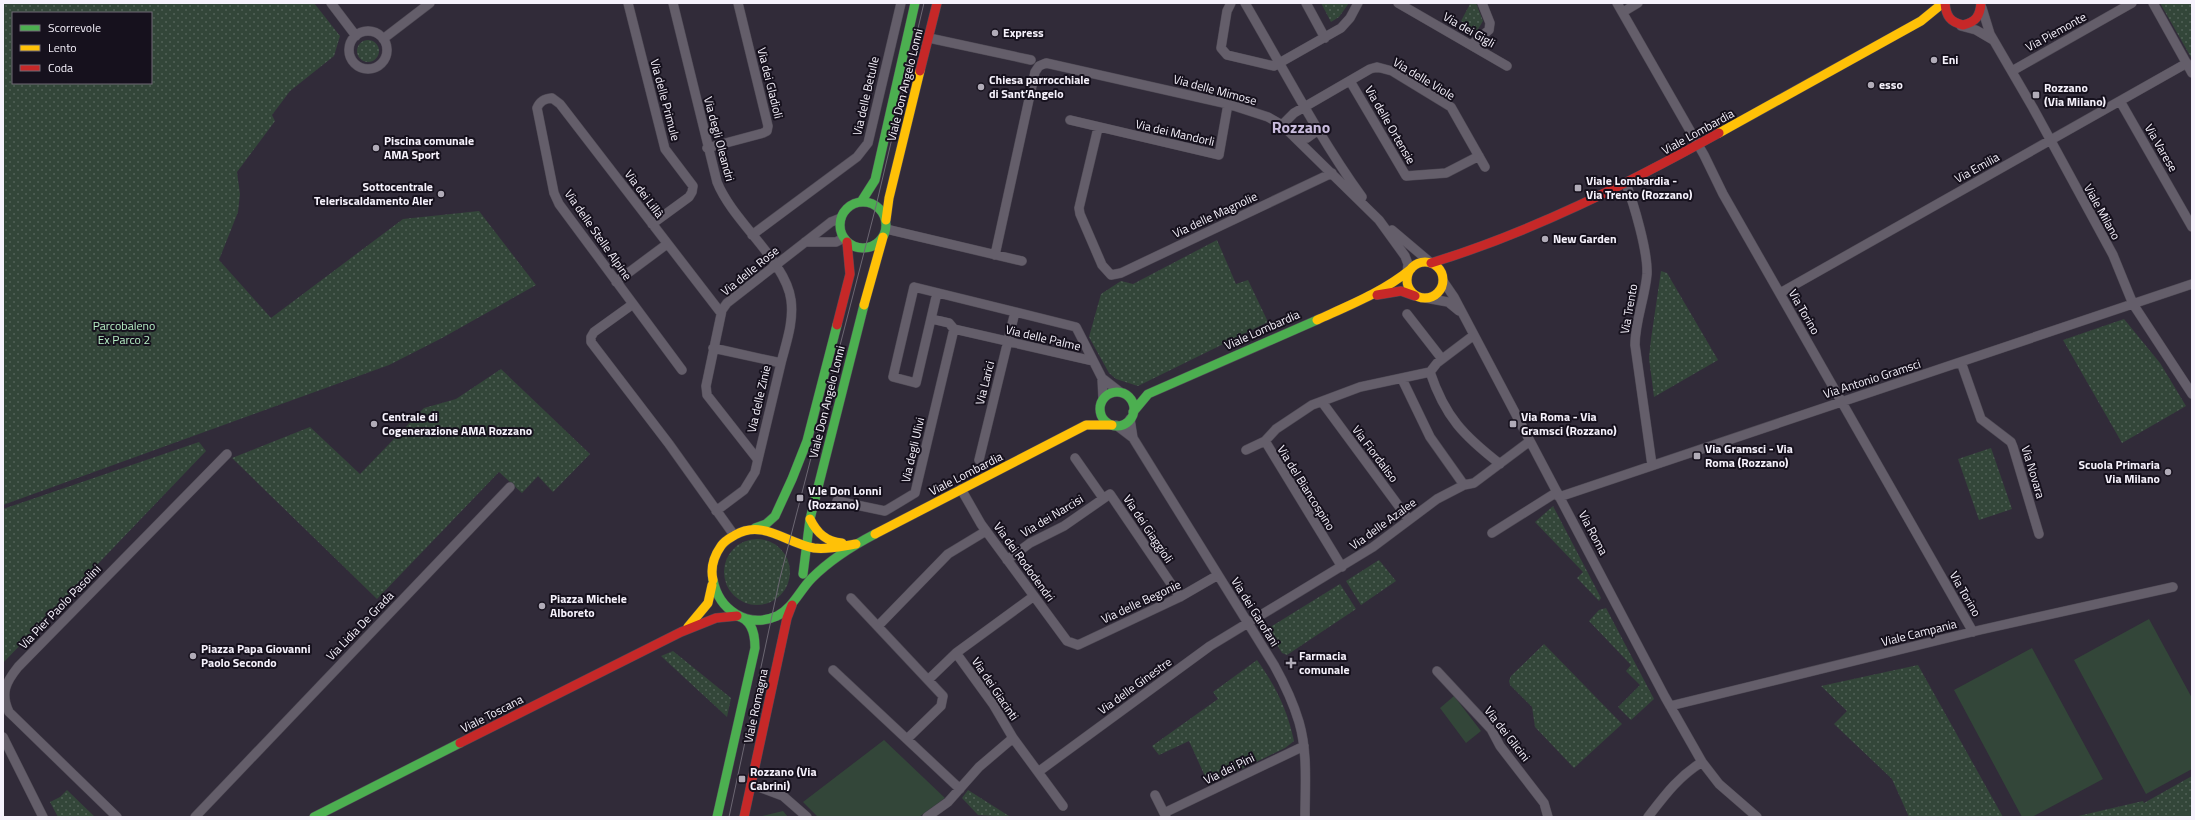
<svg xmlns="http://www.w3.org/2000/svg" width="2195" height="820" font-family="'Titillium Web',sans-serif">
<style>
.grass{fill:url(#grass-dots);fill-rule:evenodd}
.garden{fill:#334639}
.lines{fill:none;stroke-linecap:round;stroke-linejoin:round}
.street-casing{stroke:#4e4954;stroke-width:10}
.fast-casing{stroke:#4e4954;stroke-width:10}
.slow-casing{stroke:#4e4954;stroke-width:10}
.jam-casing{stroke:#4e4954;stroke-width:10}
.street{stroke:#645e6a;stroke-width:9}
.fast{stroke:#4caf50;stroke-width:9}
.slow{stroke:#ffc107;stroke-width:9}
.jam{stroke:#c62828;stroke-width:9}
.tram{stroke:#6c6773;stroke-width:1}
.poi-dot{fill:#b1acb8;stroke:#16111d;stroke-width:1.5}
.labels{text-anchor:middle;stroke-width:4;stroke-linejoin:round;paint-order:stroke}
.street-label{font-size:12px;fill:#f6f2fc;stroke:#16111d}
.poi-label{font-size:12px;font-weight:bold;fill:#f6f2fc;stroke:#16111d;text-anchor:start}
.park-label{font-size:12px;fill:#b7f0c6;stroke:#16111d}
.district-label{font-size:16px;font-weight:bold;fill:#cabdde;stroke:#16111d}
</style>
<defs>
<pattern id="grass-dots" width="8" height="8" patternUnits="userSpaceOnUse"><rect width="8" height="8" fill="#334639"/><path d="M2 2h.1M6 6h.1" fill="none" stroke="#516157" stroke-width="1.8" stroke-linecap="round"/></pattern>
</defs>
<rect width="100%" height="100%" fill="#312b39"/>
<path class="grass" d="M3,3h311l26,33 -6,20 -44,35 -18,24 3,6 -38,51 3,22 -2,18 -19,48 52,58 132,-99 76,-8 57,74 -94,53 -53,27 -386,140zM13,13h138v70h-138z
M1321,3h28l-10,14 -8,5z
M1469,3h7l7,18 -6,10 -16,-10 9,-17z
M2160,3h32v56z
M357 51a11 11 0 1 1 22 0a11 11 0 1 1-22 0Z
M1217,240l19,44 12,-4 20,42 -130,64 -22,-7 -7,-6 -20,-36 12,-43 20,-13 12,3z
M1661,271l6,2 51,87 -64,37 -5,-39 2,-19z
M2124,319l36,44 26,43 -64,37 -59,-103z
M501,369l89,85 -37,38 -15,-16 -16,17 -23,-21 -122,127 -145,-141 78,-31 50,47 64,-66 32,-9z
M199,442l7,9 -203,212v-154z
M1991,448l21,61 -33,11 -21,-61z
M1553,506l48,92 -2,3 -22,-23 6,-6 -48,-50z
M724 572a33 33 0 1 1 66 0a33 33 0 1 1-66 0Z
M1379,560l17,21 -35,24 -15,-24z
M1340,584l16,25 -69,46 -5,-2 -15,-24z
M1606,608l48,91 -23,21 -13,-13 22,-22 -14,-14 5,-6 -42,-44 10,-11z
M1544,644l78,80 -48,44 -39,-41 -3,-20 -22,-22 -1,-4 2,-5z
M673,651l58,47 -4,19 -66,-61z
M1257,660c19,27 30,49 37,81l-9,7 -76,37 -20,-44 -30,14 -7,-9 66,-47 -5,-7z
M1918,665l85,152h-94l-17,-38 -58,-55 13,-13 -26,-25z
M2192,776v34l-21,7h-97l69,-16 1,2z
M67,790l28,27h-37l-8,-15 10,-5z
M968,790l41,26 1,1 -32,-2 -16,-17z"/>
<path class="garden" d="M2149,619l43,79v71l-46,25 -72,-134z
M2032,648l71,131 -71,38h-10l-68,-127z
M1454,696l27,35 -15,12 -26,-35z
M884,740l61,58 -26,19h-101l-15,-15z
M2192,810v7h-21v-1z
M783,811l5,6h-30z"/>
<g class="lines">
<defs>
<path id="street" d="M331,3l25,33
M628,3l37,146 28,37 -1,6 -3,5 -37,27
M673,3l44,179c16,40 69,79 74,118 3,22 -5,43 -10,63
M1231,3l-4,8 -6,37 6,7 47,11 67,-38 9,-10 8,-15
M1245,3c38,65 73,133 117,194
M1306,3l19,35
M1398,3l109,63
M1617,3l87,152 19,39 250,438
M2153,3l39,70
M1982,8l8,26 43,74 80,147 20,49 59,90
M1623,12l15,-9
M1961,26l15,4 17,10
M349 50a19 19 0 1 1 38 0a19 19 0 1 1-38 0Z
M929,38l102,22
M383,39l47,-36
M1471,45l18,-15 1,-7 -8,-20
M2012,71l120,-68
M1350,81l56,95 40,-3 33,-17
M2120,101l72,126
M1070,120l149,35 9,-51
M1282,125l12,-12 76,-44 7,-2 15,4 59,36 34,60
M1098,128l-19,80 1,6 22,51 9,10 10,-2 211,-100
M1294,136l13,2 11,-8
M707,148l56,-15 4,-2 1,-5 -30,-123
M1626,184c8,20 22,68 21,90 -2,24 -12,47 -12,71l17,120
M886,229l136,32
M1392,230l39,33
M752,235l105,-78 11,-14 33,-140
M805,242h31l8,-4
M995,255l40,-183 4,-6 7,-3 182,41 40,13 14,8 97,95 26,36 3,8 -1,10
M1443,281l11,16 211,400 37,65 17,22 38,33
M616,282l51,-38
M937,293l-21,90 -23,-6 21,-90 162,40 26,51 1,20
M1780,293l407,-230
M1426,298l22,4 11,9
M633,304l-39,28 -3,5v5l78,102 65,91
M1407,314l35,45
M932,319l17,4 5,6 139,32
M713,348l68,15 -26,109 -11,18 -28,21
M1961,362l20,57 30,23 2,5 26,87
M682,370l-123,-166 -5,-11 -17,-85c3,-7 7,-9 15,-10l8,6 161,209
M1430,372c15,45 34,64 70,92
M1102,378l18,14
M1402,379l28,58 34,48
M1322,402l87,118
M1130,419l3,19 141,227c10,18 19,37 25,57 9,31 6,63 6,95
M1116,425l17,13
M1265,441l77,126
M1246,450l19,-9 11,-12 36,-24 48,-18 70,-15 7,-9 37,-28
M1075,458l28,40
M758,460l-51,-65 -1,-9 16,-76 5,-7 104,-81 10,-4
M979,460l36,-148
M961,489l20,35 86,117 11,4 102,-48 38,-22
M1559,497l633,-213
M837,501l48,10 30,-18 39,-164
M1492,533l65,-41
M1007,560l23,-17 34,-17 46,-32 70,103
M851,598l92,98 -2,10 -34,33
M878,626l70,-72 38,-23
M956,653l37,51 20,34 50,68
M833,670l127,119
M1437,671l54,58 9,17 44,57 4,14
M928,680l28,-27 78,-57
M1670,706l310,-76 193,-43
M3,737l40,80
M1038,772l172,-126 163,-99 64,-48 27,-14 10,-2 56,-42
M751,784l32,12 24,21
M1155,795l11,22
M1164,813l140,-67
M117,817l-108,-105c-9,-19 -3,-30 9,-45l209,-213
M195,817l315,-330
M927,817l21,-15 31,-35 34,-29
M1648,817c17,-22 30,-40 54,-55"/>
<path id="fast" d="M861,202l14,-22 40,-177
M840 225a23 23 0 1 1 46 0a23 23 0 1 1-46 0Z
M1100 409a17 17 0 1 1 34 0a17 17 0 1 1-34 0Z
M1133,412l15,-18 169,-74
M755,528l11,-4 9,-8 17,-37 15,-38 30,-116
M803,574l7,-55 54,-214
M713,580c6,30 34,49 64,36 15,-7 23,-26 35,-38 18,-18 40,-32 63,-44
M314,817l146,-74
M717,817l38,-169c0,-13 -3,-29 -18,-32"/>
<path id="slow" d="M1719,133l202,-112 22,-18
M886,220l3,-22 31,-127
M1407 280a18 18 0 1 1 36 0a18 18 0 1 1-36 0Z
M864,305l19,-68
M1317,320c33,-15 66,-28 94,-51
M810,519c7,14 16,23 32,24
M875,534l211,-109h26
M713,580c-3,-13 1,-24 8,-34 4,-6 9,-8 14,-11 28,-16 51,8 79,13 14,2 28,-2 42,-4
M688,627l20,-24 4,-18"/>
<path id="jam" d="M1945,3c1,13 5,19 18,22 13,-3 17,-9 18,-22
M920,71l17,-68
M1431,263c101,-31 196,-79 288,-130
M1377,295l24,-4 14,5
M837,325l13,-51 -3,-32
M460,743l221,-111 35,-14 21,-2
M744,817l43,-199 5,-13"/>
</defs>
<use href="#street" class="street-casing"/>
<use href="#fast" class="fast-casing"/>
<use href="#slow" class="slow-casing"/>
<use href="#jam" class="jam-casing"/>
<use href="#street" class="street"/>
<use href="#fast" class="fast"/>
<use href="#slow" class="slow"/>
<use href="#jam" class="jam"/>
<path class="tram" d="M729,817l51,-239 96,-372 48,-203"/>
</g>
<g class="poi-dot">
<circle cx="995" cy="33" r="4"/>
<circle cx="1934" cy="60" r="4"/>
<circle cx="1871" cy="85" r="4"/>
<circle cx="981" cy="87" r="4"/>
<rect x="2032" y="91" width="8" height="8" rx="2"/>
<circle cx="376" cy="148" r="4"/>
<rect x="1574" y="184" width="8" height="8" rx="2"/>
<circle cx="441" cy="194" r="4"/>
<circle cx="1545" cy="239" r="4"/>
<circle cx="374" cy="424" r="4"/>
<rect x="1509" y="420" width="8" height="8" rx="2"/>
<rect x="1693" y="452" width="8" height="8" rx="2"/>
<circle cx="2168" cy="472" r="4"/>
<rect x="796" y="494" width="8" height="8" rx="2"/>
<circle cx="542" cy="606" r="4"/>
<circle cx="193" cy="656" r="4"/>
<path d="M1289 657h4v4h4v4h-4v4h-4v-4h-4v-4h4z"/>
<rect x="738" y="775" width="8" height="8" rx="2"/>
</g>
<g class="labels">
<g class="street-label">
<text transform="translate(1469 30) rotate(30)" y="4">Via dei Gigli</text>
<text transform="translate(2056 32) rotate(-29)" y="4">Via Piemonte</text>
<text transform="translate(1424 79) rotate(31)" y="4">Via delle Viole</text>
<text transform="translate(770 83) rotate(76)" y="4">Via dei Gladioli</text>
<text transform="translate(905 85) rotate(-76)" y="4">Viale Don Angelo Lonni</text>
<text transform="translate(1215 90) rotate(15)" y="4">Via delle Mimose</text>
<text transform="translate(866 96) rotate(-77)" y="4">Via delle Betulle</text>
<text transform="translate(665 100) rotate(75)" y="4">Via delle Primule</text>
<text transform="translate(1390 125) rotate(60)" y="4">Via delle Ortensie</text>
<text transform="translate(1698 132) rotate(-29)" y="4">Viale Lombardia</text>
<text transform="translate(1175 133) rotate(13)" y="4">Via dei Mandorli</text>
<text transform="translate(719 139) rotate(75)" y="4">Via degli Oleandri</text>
<text transform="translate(2161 148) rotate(60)" y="4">Via Varese</text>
<text transform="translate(1977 168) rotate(-29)" y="4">Via Emilia</text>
<text transform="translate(644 194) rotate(53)" y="4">Via dei Lillà</text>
<text transform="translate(2102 212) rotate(61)" y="4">Viale Milano</text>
<text transform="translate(1215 215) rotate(-25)" y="4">Via delle Magnolie</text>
<text transform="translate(598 235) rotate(55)" y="4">Via delle Stelle Alpine</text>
<text transform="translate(750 271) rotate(-39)" y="4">Via delle Rose</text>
<text transform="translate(1629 309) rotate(-80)" y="4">Via Trento</text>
<text transform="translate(1804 312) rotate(60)" y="4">Via Torino</text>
<text transform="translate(1262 330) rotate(-24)" y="4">Viale Lombardia</text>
<text transform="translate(1043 338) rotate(13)" y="4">Via delle Palme</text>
<text transform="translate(1872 379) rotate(-18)" y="4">Via Antonio Gramsci</text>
<text transform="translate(985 383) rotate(-76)" y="4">Via Larici</text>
<text transform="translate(759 399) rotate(-77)" y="4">Via delle Zinie</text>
<text transform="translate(827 402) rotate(-76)" y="4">Viale Don Angelo Lonni</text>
<text transform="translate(913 450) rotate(-77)" y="4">Via degli Ulivi</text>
<text transform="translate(1375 454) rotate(53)" y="4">Via Fiordaliso</text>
<text transform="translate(2033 472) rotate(73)" y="4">Via Novara</text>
<text transform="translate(966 474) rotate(-27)" y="4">Viale Lombardia</text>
<text transform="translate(1306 488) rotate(58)" y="4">Via del Biancospino</text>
<text transform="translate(1052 516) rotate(-31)" y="4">Via dei Narcisi</text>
<text transform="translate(1383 524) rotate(-36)" y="4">Via delle Azalee</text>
<text transform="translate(1148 529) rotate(56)" y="4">Via dei Giaggioli</text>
<text transform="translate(1593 533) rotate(62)" y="4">Via Roma</text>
<text transform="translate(1024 562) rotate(54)" y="4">Via dei Rododendri</text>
<text transform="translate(1965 594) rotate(60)" y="4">Via Torino</text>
<text transform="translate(1141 602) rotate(-25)" y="4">Via delle Begonie</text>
<text transform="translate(60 607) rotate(-46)" y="4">Via Pier Paolo Pasolini</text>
<text transform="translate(1255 612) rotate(58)" y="4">Via dei Garofani</text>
<text transform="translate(360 626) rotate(-46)" y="4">Via Lidia De Grada</text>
<text transform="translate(1919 633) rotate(-14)" y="4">Viale Campania</text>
<text transform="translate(1135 686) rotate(-36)" y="4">Via delle Ginestre</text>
<text transform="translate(995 689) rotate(56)" y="4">Via dei Giacinti</text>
<text transform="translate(756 706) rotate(-78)" y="4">Viale Romagna</text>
<text transform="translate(492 714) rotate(-27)" y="4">Viale Toscana</text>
<text transform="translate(1507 734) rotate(52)" y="4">Via dei Glicini</text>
<text transform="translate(1229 769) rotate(-26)" y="4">Via dei Pini</text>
</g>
<g class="poi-label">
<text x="1003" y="37">Express</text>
<text x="1942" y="64">Eni</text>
<text x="989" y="84">Chiesa parrocchiale<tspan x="989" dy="14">di Sant’Angelo</tspan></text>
<text x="1879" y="89">esso</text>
<text x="2044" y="92">Rozzano<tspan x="2044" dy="14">(Via Milano)</tspan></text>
<text x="384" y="145">Piscina comunale<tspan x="384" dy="14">AMA Sport</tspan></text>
<text x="1586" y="185">Viale Lombardia -<tspan x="1586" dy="14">Via Trento (Rozzano)</tspan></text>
<text x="433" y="191" text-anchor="end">Sottocentrale<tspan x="433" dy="14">Teleriscaldamento Aler</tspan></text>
<text x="1553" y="243">New Garden</text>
<text x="382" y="421">Centrale di<tspan x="382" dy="14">Cogenerazione AMA Rozzano</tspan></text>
<text x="1521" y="421">Via Roma - Via<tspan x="1521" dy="14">Gramsci (Rozzano)</tspan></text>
<text x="1705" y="453">Via Gramsci - Via<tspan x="1705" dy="14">Roma (Rozzano)</tspan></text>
<text x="2160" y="469" text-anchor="end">Scuola Primaria<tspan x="2160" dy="14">Via Milano</tspan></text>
<text x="808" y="495">V.le Don Lonni<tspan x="808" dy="14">(Rozzano)</tspan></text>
<text x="550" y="603">Piazza Michele<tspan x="550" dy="14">Alboreto</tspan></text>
<text x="201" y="653">Piazza Papa Giovanni<tspan x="201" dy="14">Paolo Secondo</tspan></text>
<text x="1299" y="660">Farmacia<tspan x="1299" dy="14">comunale</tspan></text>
<text x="750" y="776">Rozzano (Via<tspan x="750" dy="14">Cabrini)</tspan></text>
</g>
<g class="park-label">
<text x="124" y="330">Parcobaleno<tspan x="124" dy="14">Ex Parco 2</tspan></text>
</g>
<g class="district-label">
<text x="1301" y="133">Rozzano</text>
</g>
</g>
<rect width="2195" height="820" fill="none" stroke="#f6f2fc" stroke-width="8"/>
<rect x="12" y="12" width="140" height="72" fill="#16111d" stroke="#706b76"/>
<rect x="20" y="25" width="20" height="6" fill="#4caf50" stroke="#706b76"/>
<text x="48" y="32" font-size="12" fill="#f6f2fc">Scorrevole</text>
<rect x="20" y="45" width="20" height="6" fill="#ffc107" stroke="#706b76"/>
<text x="48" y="52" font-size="12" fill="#f6f2fc">Lento</text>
<rect x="20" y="65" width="20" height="6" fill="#c62828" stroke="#706b76"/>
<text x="48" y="72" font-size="12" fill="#f6f2fc">Coda</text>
</svg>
